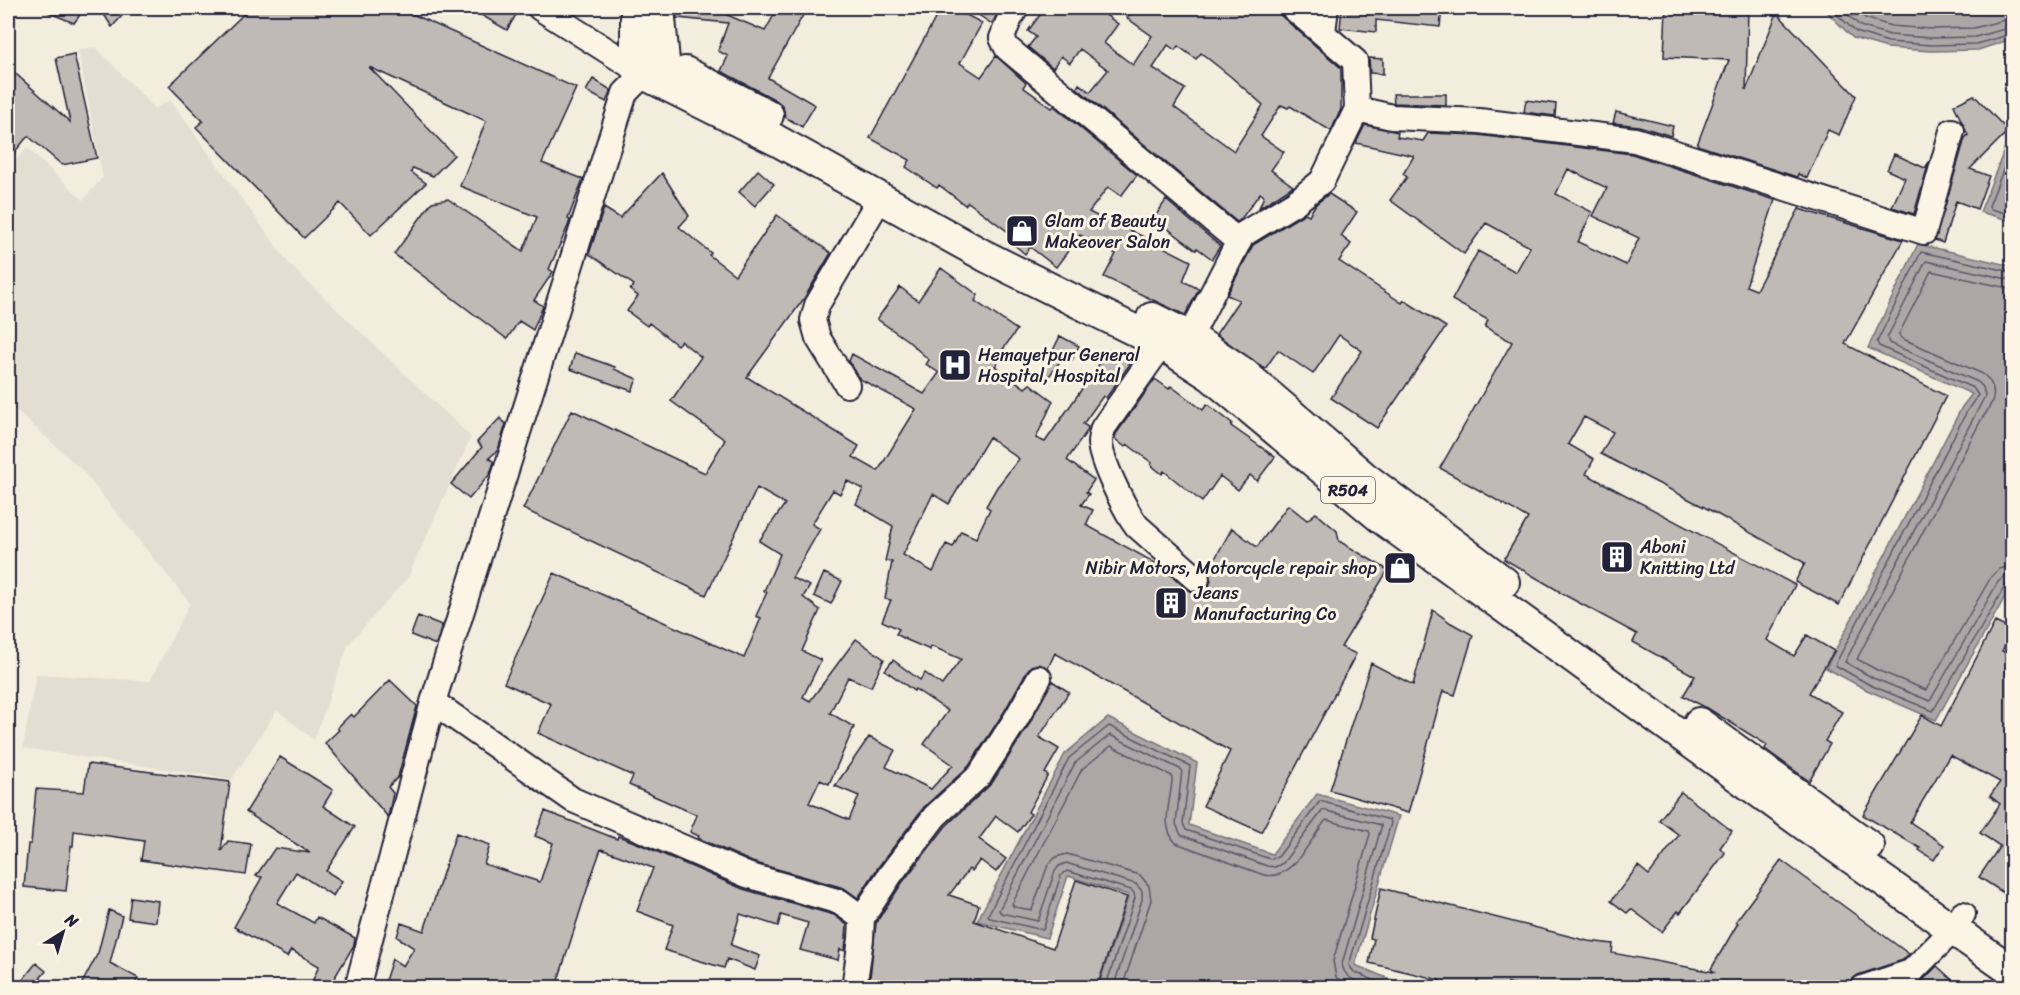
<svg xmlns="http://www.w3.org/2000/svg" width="2020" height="995" font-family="Sriracha,sans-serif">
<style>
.built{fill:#e3ded2}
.water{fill:#aca7a6;stroke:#75727b;stroke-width:1.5}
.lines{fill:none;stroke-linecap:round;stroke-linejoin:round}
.shore{stroke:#595766;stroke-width:1.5}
.building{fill:#bfbab6;stroke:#22223b;stroke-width:1.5;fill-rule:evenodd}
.minor-casing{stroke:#22223b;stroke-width:28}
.major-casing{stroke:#22223b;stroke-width:34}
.minor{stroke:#fcf5e5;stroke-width:24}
.major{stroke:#fcf5e5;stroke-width:30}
.labels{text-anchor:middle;stroke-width:6;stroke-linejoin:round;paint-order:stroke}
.shield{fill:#fcf5e5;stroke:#63616e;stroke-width:1.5}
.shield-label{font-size:16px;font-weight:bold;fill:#22223b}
.poi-label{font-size:18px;fill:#22223b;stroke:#fcf5e5;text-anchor:start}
</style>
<rect width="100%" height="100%" fill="#f3edde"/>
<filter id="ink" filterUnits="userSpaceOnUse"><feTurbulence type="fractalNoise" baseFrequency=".0167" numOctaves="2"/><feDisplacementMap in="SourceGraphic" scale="12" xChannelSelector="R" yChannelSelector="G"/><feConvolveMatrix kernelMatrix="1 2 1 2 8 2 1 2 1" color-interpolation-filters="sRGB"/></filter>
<g filter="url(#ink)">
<path class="built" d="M96,47l59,62 15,-9 120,165 181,172 -63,140 -60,68 -34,95 -37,-30 -45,69 -209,-31 13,-74 114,7 40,-78 -109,-134 -73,-66v-234l19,-21 56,52 20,-23 -25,-127z"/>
<path class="water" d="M1823,8h189v31l-34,11 -48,1 -43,-3 -34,-10z
M2012,139v82l-32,-9 27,-69z
M1918,244l93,22 1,-2v325l-2,-1 -74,132 -69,-30 -41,-22 136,-261 10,-13 -104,-46z
M1108,718l89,45 -8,62 83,29 45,-60 82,22 -44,149 54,22h-311l31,-92 -61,-19 -21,62 -70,-17 88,-167z"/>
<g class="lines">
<path class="shore" d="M1830,8l26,24 32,10 43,3 45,-1 36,-10
M1841,8l19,18 30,9 41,3 44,-1 37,-10
M1854,8l11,10 26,8 40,3 43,-1 38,-10
M2012,147l-23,59 2,3 21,6
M2012,272l-91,-20 -44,90 2,4 94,42 5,7 -11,16 -132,254 35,20 63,26 72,-125 7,-3
M2012,280l-86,-19 -39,77 2,5 89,39 5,5 2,9 -140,266 28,16 57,23 68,-119 7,-6 7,-1
M2012,289l-81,-18 -32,63 2,4 82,36c18,15 10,30 -2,46l-124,239 20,11 49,20 65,-113 8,-8 13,-3
M1105,988l30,-90 -1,-5 -3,-3 -64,-19 -6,4 -18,55 -53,-12 -2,-3 81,-157 40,-32 81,40 -7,57 3,7 84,29 8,-2 42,-56 70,19 1,3 -42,142 5,7 39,16
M1113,988l29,-88v-9l-6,-7 -70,-21 -7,3 -4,5 -17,50 -37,-8 -2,-3 76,-147 35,-28 72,35 -6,54 5,11 86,31 8,1 8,-4 40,-53 58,15v3l-39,136c2,16 18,18 31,24
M1122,988l29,-88 -2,-14 -9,-11 -73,-21 -11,3 -8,8 -16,45 -18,-3 -2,-3 70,-135 29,-23 61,30c1,21 -14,49 4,67l88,32c29,6 46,-36 62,-55l43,11 1,3 -37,127 3,16 13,11"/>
</g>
<path class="building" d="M38,8h47l-11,15z
M100,8h29l-17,19z
M250,8h149l177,80 -34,75 41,16 -15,40 2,1 -2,6 -19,43 4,3 -19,28 9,6 -10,24 -14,-9 -12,18 -113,-85 38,-52 16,-3 75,52 14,-34 -77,-31 26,-65 -117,-54 85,88 -21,21 -20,-8 -2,4 15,11 -55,52 -31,-32 -36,35 -108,-111 7,-6 -34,-35z
M469,8h51l-13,22z
M676,8h35l54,23 13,-23h29l-39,70 47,27 -13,22 -17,-10 -2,-11 -7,-6 -55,-29 7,-15 -10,-5 10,-28 -51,-5z
M941,8h12l29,15 -22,40 21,14 15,-21 30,27 -3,4 29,21 2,-2 83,69 -16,21 -13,-9 -19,25 28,14 1,-2 73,37 -8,20 16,8 -14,26 -81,-38 12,-23 -36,-19 -24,32 -26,-20 -5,7 -14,-12 4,-5 -47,-35 -3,3 -26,-20 -2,3 -31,-21 4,-7 -40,-22z
M968,8h32l-8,16z
M1045,8h51l22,16 -14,19 29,22 19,-29 -25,-18 8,-10h137l69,60v41l-10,22 -41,-25 -2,2 -7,-3 -20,31 23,16 -13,18 22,16 -34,22 5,-12 -4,-3 -19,26 -4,3 -160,-134 2,-4 11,8 18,-22 -28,-21 -10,14 -9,-7 -8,12 -25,-21 8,-10 -8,-6zM1168,45l7,5 3,-4 18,13 5,-6 29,23 33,29 -29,46 -60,-44 11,-18 -32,-21z
M1342,8h100l-2,19 -64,-7v12l-36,-4z
M1666,8h82l-2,82 31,-77 79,83 -17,39 -11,-5 -21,48 -9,-4 -1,3 -100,-32 32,-85 -65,-3z
M74,54l23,104 -35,7 -34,-29 -20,24v-93l62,55 -14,-64z
M1369,58l14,1v15l-13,-1z
M593,79l18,11 -5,12 -20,-11z
M1393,94h53v11l-52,-2z
M1974,95l34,36 -38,38 19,7 -12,33 -21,-8 -13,42 -8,-3 30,-102 3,-3 -14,-30z
M1526,100l30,4 -1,12 -31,-4z
M1616,112l57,14 -2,10 -32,-10 -26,-3z
M1365,125l33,7 -1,5 26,4 5,-8 50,2 154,19 143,46 -29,86 10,4 43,-81 104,31 -58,104 101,52 -107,209 -44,-23 10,-19 -99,-55 -105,-54 12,-22 -29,-15 -16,27 26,15 -8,15 209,111 -28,55 27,16 13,-21 27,16 -25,42 33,19 -17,29 5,3 -21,37 -44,-32 2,-4 -58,-36 -26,-13 12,-20 -62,-34 4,-8 -78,-42v-1l-55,-32 24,-41 -88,-50 72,-126 -27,-15 3,-7 -36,-20 26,-49 38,21 14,-25 -44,-24 -22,31 -74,-54 17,-23 -4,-3 11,-18 -58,-13zM1568,169l39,19 -14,28 46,22 -13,27 -48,-23 14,-30 -36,-18z
M1894,154l31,14 4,-6 -15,52 -22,-7 13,-29 -18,-8z
M758,170l16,14 -19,22 -16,-14z
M662,173l27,43 -10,11 32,26 -2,2 26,20 42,-60 54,38 -26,44 -58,80 112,69 -6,11 25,14 38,-62 -56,-30 -11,-18 3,-7 72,40 15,-21 -13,-9 3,-4 -22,-20 -30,-21 23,-32 18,14 23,-33 37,27 -3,6 42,29 -14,19 3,2 -11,15 30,22 5,-4 23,17 -17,37 9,4 64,-92 21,14 -24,34 -3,-2 -20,28 5,3 -1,4 -20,29 27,20 -8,12 3,2 -8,11 12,5 -7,15 75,41 27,24 7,3 7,-1 6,-4 3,-7 -3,-10 24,-43 25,19 31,-42 19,15 9,-7 21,18 2,10 49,29 -47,77 15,7 -95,178 -58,-26 27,-55 -175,-98 -7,15 -10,-4 -7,2 -4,5 -23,41 -35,54 -45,41 -45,59 -21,32 -14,-10 -92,-26 -54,-24 1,-2 -9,-4 7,-17 -68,-30 4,-9 -95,-43 13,-29 -47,-21 50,-110 190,85 17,-40 -5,-2 11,-24 -3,-1 16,-37 -21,-13 26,-37 -28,-16 -51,107 -183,-86 49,-99 133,63 20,-33 -54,-39 30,-44 -20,-16 -4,4 -28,-22 -2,3 -20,-15 11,-15 -8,-6 4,-5 -45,-31 15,-46 16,10zM989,437l30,22 -22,28 -11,19 4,3 -14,29 -15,-7 -8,16 -7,-3 -13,28 -30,-17 30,-61 16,10zM847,481l16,8 -7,15 37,22 -8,35 7,1 -7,37 6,1 -9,21 17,8 -3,5 11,6 23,10 1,-4 30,13 -19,26 -17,-12 -5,7 -27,-20 -8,10 29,21 1,-2 33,22 -24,33 29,21 -22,24 -45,-22 9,-17 -26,-13 -34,49 24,10 -10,24 -40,-17 11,-23 9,4 25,-57 -24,-14 18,-36 23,10 13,-28 -28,-20 -46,62 -7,-4 18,-37 -19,-9 18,-41 -17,-13 7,-11 -18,-8 28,-49 -8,-5 21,-34 7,4z
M1329,194l28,18 -16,24 10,8 -12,17 63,42 2,-3 42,27 -69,101 -46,-30 31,-47 -23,-16 -26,39 -35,-24 -13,19 -49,-35 23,-34 -12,-5 26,-50 52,-32 4,2 7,-11z
M1166,200l54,46 -8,13 -15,-11 -1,2 -42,-32z
M1060,336l19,10 -7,14 -8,-4 -17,23 -6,-4z
M575,353l40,14 -1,2 23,10 -5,12 -62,-22z
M1155,379l14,10 2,-3 32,24 4,-6 25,19 -1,3 44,31 -18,24 -7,-6 -12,15 -18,-14 -18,26 -38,-31 -2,3 -11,-9 1,-2 -25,-19 -2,3 -10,-8 1,-5z
M500,418l6,6 -8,26 -9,8 5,4 -4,12 -21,25 -18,-15 31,-37 -5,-5z
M824,573l18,8 -11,23 -17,-8z
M1433,610l18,13 22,12 -18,60 -12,-4 -35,122 -78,-23 41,-127 42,22z
M418,616l24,9 -6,20 -25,-10z
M1995,622l17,8 -10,21 11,6v169l-7,9 7,-7v71l-34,-22 21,-31 -20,-13 20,-29 -10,-8 10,-14 -50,-27 -40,67 34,23 -10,15 -15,-10 1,-2 -57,-33 59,-100 19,11z
M390,680l27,26 -19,71 -10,10 5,6 -5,24 -63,-74 14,-13 -2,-2 14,-14 3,3z
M1052,681l17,11 -30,45 20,12 -14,24 3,2 -20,37 3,2 -13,18 -22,-16 -17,23 27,20 -10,13 -16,-12 -8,11 -3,-2 -20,26 30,10 -5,16 79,27 23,-68 51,17 -30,90 -228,-1 7,-63 26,-40 44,-57 46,-43 36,-57z
M280,757l53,33 -10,16 32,21 -29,44 16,10 -9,15 -37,-24 -19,31 37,20 3,-6 38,21 -1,7 -25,42h-10l-8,-3 8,-18 -28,-16 -4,7 -53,-30 28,-50 -6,-1 19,-28 35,5 -64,-41z
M88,764l142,18 -9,69 7,-10 23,3 -5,31 -105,-15 3,-19 -70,-10 -1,15h-2l-5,45 -42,-4 4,-43h3l5,-55 48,3z
M1681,792l51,39 -12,17 5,5 -45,60 -2,-2 -16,21 -31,-23 -4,4 -16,-12 27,-35 11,9 30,-40 -20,-15z
M545,811l72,28 1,-3 19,7 106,46 91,26 13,10 -2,26 -5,-2 -2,11 -38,-10 8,-27 -27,-8 -3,11 -38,-12 -9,31 29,11 -5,14 -28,-11 -3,9 -60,-18 9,-25 -36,-14 16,-43 -52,-19 -10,28 -35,110h-173l9,-28 11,7 11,-18 -17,-11 4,-14 23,8 32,-98 34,12 -6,19 56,18 13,-39 -18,-7z
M1781,860l128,94 -6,6 -45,15 -6,4 -3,8h-322l-19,-4 -1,4h-70l3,-7 -71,-17 5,-24 -4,-1 11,-50 207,53 25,3 -1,9 102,19 -3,-3 27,-46 -2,-2z
M131,897l27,4 -2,21 -28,-4z
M109,910l13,6 -12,47 28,15 -5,9h-53l18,-34z
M36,963l10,8 -13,16h-16z
M1937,966l23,21h-50l11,-5z"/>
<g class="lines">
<defs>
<path id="minor" d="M1016,8l-7,12 -7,18 5,10 232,194
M1293,8l62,53 2,48 35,8 87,4 156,19 289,92 28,-101
M1323,32l3,-24
M1190,337l52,-102 54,-33 26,-21 35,-72
M1162,344l-59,84c-1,4 -3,10 -3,14 0,18 26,70 37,84l60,53
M847,385l-29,-47 -5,-18 4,-15 63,-107
M433,702l140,98 174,75 93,27 22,16 -1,21 -7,49
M862,918l28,-43 45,-59 45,-41 36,-56 23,-41
M357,988l76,-286 192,-609 19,-19 -104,-66
M1863,988l48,-16 42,-42 10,-16"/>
<path id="major" d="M636,8v42l8,24 132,66 209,116 177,88 49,32 170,142 425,308 206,145
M659,8l5,53
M685,72l83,43
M1152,318l38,19 52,35 121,104 141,106
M1699,723l170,123"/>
</defs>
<use href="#minor" class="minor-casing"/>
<use href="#major" class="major-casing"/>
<use href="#minor" class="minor"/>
<use href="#major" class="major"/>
</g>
</g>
<defs>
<symbol id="shop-square" viewBox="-11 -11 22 22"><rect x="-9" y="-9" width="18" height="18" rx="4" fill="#22223b" stroke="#fcf5e5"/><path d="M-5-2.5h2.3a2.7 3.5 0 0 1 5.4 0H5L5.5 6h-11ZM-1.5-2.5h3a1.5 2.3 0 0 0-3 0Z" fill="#fff"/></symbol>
<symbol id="hospital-square" viewBox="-11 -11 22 22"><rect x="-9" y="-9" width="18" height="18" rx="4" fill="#22223b" stroke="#fcf5e5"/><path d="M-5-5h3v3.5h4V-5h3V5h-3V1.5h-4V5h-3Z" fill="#fff"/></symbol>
<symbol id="building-square" viewBox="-11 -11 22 22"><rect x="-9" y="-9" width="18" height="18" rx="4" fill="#22223b" stroke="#fcf5e5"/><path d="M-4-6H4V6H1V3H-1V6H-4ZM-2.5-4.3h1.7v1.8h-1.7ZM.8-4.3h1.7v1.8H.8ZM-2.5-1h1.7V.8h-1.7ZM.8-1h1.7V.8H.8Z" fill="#fff"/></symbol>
</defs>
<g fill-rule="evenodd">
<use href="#shop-square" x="1003" y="212" width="38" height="38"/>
<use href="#hospital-square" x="936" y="346" width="38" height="38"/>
<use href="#building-square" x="1598" y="538" width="38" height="38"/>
<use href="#shop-square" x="1381" y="549" width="38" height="38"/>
<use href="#building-square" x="1152" y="584" width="38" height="38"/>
</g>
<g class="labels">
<rect class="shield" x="1321" y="477" width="54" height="26" rx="4.5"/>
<g class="shield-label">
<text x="1348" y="496">R504</text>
</g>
<g class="poi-label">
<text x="1045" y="227">Glam of Beauty<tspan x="1045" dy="21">Makeover Salon</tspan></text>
<text x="978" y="361">Hemayetpur General<tspan x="978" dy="21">Hospital, Hospital</tspan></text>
<text x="1640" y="553">Aboni<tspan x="1640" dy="21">Knitting Ltd</tspan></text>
<text x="1377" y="574" text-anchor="end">Nibir Motors, Motorcycle repair shop</text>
<text x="1194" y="599">Jeans<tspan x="1194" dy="21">Manufacturing Co</tspan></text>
</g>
</g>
<rect width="2020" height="995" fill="none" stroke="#fcf5e5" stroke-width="30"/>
<rect x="15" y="15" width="1990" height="965" fill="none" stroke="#22223b" stroke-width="2" filter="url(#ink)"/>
<g transform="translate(63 932) rotate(37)" stroke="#fcf5e5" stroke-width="4.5" paint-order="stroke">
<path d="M0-4.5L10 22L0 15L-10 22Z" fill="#22223b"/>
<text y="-9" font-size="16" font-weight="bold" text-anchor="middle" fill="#22223b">N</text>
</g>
</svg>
